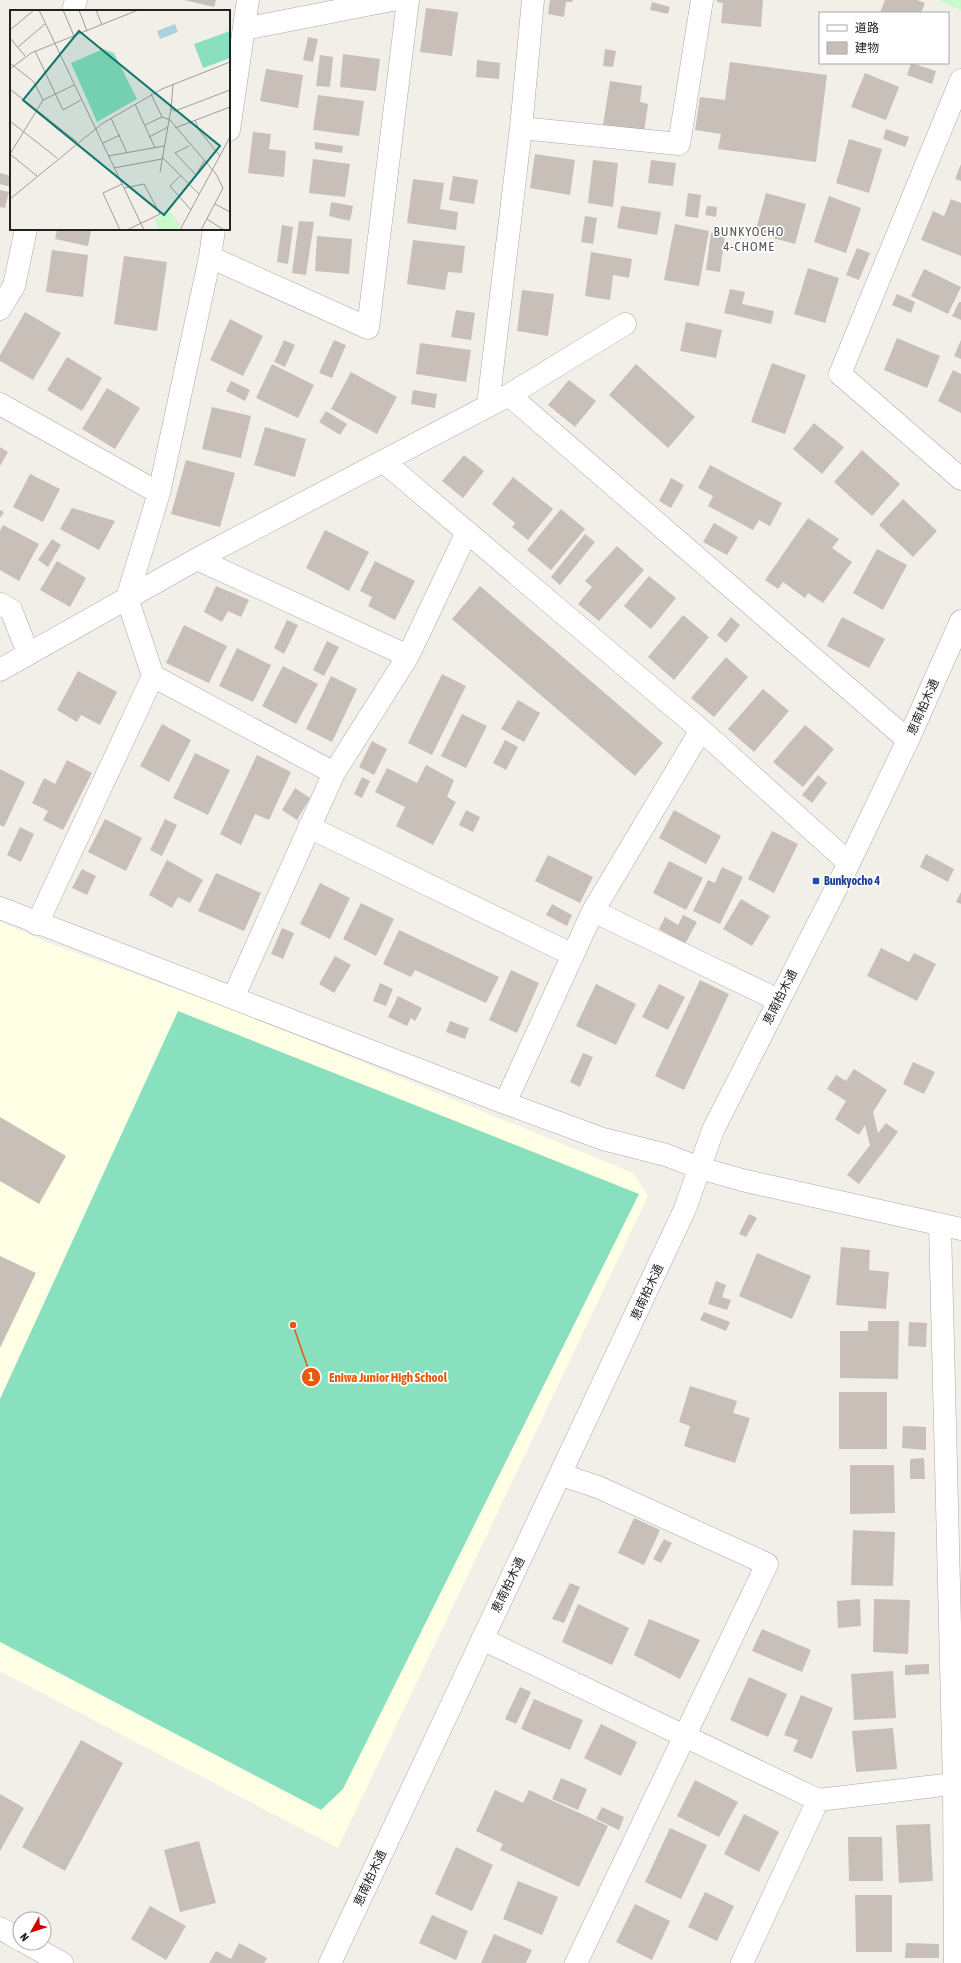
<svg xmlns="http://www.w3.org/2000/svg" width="961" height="1963" font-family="'Asap Condensed','Noto Sans JP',sans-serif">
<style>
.education{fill:#ffffe5}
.park{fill:#c8facc}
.pitch{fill:#88e0be}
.building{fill:#c7bfb8}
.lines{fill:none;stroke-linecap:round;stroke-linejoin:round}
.minor-casing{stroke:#a9a9a9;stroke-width:23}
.minor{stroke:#fff;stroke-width:22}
.transit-dot{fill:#1a4fb4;stroke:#fff;stroke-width:1.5}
.labels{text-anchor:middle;stroke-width:3.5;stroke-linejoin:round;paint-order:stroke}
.street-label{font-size:12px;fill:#222;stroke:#fff}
.transit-label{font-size:12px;font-weight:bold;fill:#164399;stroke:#fff;text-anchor:start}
.neighbourhood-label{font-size:13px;letter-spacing:1px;fill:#555;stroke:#fff}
.inset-road{fill:none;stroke:#9f9d99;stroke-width:1}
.view{fill:#0f766e;fill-opacity:0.15;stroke:#0f766e;stroke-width:2}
.inset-edge{fill:none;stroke:#222;stroke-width:2}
.leader{fill:none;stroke:#e8590c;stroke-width:1.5}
.callout-dot{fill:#e8590c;stroke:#fff;stroke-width:1.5}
.mark-label{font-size:12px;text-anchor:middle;font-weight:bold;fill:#fff}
.callout-label{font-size:13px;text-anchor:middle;font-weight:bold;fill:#e8590c;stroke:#fff;stroke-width:3.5;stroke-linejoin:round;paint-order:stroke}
</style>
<rect width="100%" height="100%" fill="#f2efe9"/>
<path class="education" d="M0,922l54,23 188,68 391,160 15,23 -310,652 -338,-177z"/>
<path class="park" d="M938,0h23v10z"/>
<path class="pitch" d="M178,1011l461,183 -296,595 -22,21 -321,-168v-243z"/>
<path class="building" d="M184,0h32l-2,7z
M550,0h23l-1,2h-6l-2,15 -16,-3z
M717,0h46l-2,27 -40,-4 2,-20 -6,-1z
M885,0h32l8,3 -4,10h-41z
M652,2l18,5 -2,7 -18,-4z
M426,8l32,4 -6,44 -32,-4z
M308,37l10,2 -5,23 -10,-2z
M605,49l11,2 -3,16 -10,-1z
M343,54l37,5 -4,32 -36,-4z
M320,55l13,2 -3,30 -14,-1z
M477,60l23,3 -1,16 -23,-2z
M730,62l97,13 -11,87 -98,-13 3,-15 -26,-4 5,-33 25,3z
M911,63l25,8 -4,13 -25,-9z
M266,69l37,6 -5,33 -38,-7z
M865,73l34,14 -13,33 -35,-13z
M610,81l32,5 -2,16 8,2 -4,28 -41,-7z
M318,95l46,6 -5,35 -46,-6z
M886,129l23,8 -4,10 -22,-8z
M253,132l18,2 -2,15 17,2 -2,26 -36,-4z
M849,139l33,10 -13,44 -33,-10z
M315,142l28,4 -1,7 -27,-4z
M535,154l40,6 -5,35 -40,-7z
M313,159l37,5 -5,33 -36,-4z
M593,160l25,3 -5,44 -25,-4z
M651,160l25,3 -3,23 -25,-3z
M961,164v17l-6,-2z
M0,173l11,3v11l-11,-3z
M453,176l25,4 -4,24 -25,-4z
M413,179l31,4 -4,26 18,3 -2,18 -49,-7z
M0,190l9,2 -4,16 -5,-1z
M688,193l13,2 -3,23 -13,-2z
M766,193l40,11 -11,40 -40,-11z
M829,196l32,12 -15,45 -32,-11z
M951,199l10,4v53l-40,-16 12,-29 11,5z
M331,202l22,4 -3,15 -21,-5z
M621,206l40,6 -4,23 -40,-7z
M707,206l10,1 -1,10 -11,-2z
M585,216l12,2 -4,26 -12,-2z
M299,221l15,1 -8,53 -14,-2z
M675,224l34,7 -10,55 -35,-6z
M282,225l11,2 -5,37 -11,-2z
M57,229h24l10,2 -3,15 -33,-7z
M711,233l14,2 -5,37 -14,-2z
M317,236l35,3 -3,35 -34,-3z
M413,240l52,6 -3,27 -14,-1 -3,18 -38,-6z
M857,248l13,5 -11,27 -13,-5z
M52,250l36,5 -5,42 -37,-5z
M591,252l41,7 -3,19 -16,-3 -3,25 -25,-4z
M124,256l43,6 -10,69 -43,-7z
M808,268l31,10 -14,45 -31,-9z
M924,269l37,18 -13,27 -37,-18z
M730,289l15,3 -3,12 32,7 -3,13 -47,-11z
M522,290l32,4 -6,42 -31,-5z
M897,294l18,8 -4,11 -19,-8z
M959,302h2v18l-9,-4z
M456,310l19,3 -4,27 -20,-3z
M25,312l36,21 -28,47 -33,-19v-6z
M230,319l33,17 -20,40 -33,-16z
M686,322l36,8 -6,28 -36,-7z
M897,338l43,18 -13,32 -43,-18z
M284,340l11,5 -10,22 -11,-5z
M334,340l12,5 -14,33 -13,-5z
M961,340v19l-7,-3z
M420,343l51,7 -5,32 -50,-8z
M67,357l35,21 -20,33 -35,-21z
M772,363l34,12 -21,59 -34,-12z
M272,364l42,21 -16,33 -42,-20z
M636,364l59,53 -27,31 -59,-53z
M953,370l8,4v39l-23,-12z
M351,372l46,25 -20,37 -46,-25z
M569,380l27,21 -21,26 -27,-22z
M231,381l19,9 -5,11 -19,-10z
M107,388l33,20 -25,41 -33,-20z
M413,390l24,4 -2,14 -24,-4z
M212,407l39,9 -10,42 -39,-9z
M326,411l21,13 -7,11 -21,-13z
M814,423l30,24 -22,27 -29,-25z
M265,427l41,12 -11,38 -41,-12z
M0,447l8,5 -8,14z
M862,450l38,34 -28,32 -38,-34z
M464,455l20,16 -21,27 -21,-17z
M186,460l49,13 -15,54 -49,-13z
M710,465l72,38 -12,23 -11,-6 -6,10 -45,-24 5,-10 -15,-8z
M30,474l30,15 -17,33 -30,-15z
M513,477l40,32 -25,31 -16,-13 3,-4 -23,-19z
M671,478l13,7 -13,23 -12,-7z
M903,499l34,32 -24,26 -34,-32z
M72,508l43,13 -16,29 -39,-21z
M561,509l24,20 -34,41 -24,-20z
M0,510l4,2 -4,6z
M808,518l31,21 -7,9 20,14 -29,41 -15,-10 -3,5 -22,-16 -5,7 -13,-9z
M714,523l24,14 -11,18 -24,-13z
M3,525l36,19 -20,37 -19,-11v-39z
M325,530l44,22 -20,39 -43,-23z
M585,534l10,8 -35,43 -9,-8z
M52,539l9,6 -13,22 -10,-7z
M617,546l27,24 -45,51 -21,-17 14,-17 -7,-6z
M877,549l30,16 -24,45 -30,-17z
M57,561l29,17 -16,29 -30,-17z
M375,561l40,20 -20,39 -27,-14 4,-9 -12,-6z
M649,576l27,22 -25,31 -27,-23z
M216,586l33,14 -8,17 -13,-6 -6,11 -18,-10z
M480,586l183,157 -28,33 -183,-157z
M683,615l26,22 -35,43 -26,-23z
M731,617l9,8 -14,18 -9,-8z
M842,617l43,22 -16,29 -42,-22z
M287,620l11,5 -14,29 -10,-6z
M184,625l43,21 -18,37 -43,-20z
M327,641l12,6 -15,29 -11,-6z
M237,648l34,17 -18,37 -34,-16z
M726,657l22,20 -34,40 -23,-19z
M283,666l35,18 -22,40 -34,-18z
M78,671l39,21 -17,33 -19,-10 -4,7 -20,-12z
M442,674l24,12 -34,69 -24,-12z
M331,676l26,13 -25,53 -26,-13z
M763,689l26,22 -35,41 -26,-23z
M518,700l22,13 -16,29 -23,-13z
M462,714l25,12 -21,42 -25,-12z
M162,724l29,16 -22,42 -29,-16z
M805,725l29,24 -31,38 -30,-25z
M505,740l13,7 -12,23 -13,-7z
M372,741l15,8 -13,26 -15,-8z
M195,753l35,17 -22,45 -35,-17z
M257,755l34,17 -22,48 -14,-6 -14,31 -21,-11z
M67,760l25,13 -29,57 -20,-10 5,-9 -16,-8 12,-25 11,6z
M426,765l28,15 -7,17 9,5 -23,43 -37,-19 9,-19 -30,-15 12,-24 30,15z
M0,769l25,13 -21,45 -4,-2z
M818,775l9,8 -15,20 -10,-8z
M362,777l8,4 -8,17 -8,-4z
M295,788l15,10 -13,22 -15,-10z
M466,810l14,7 -7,15 -14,-7z
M674,810l47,26 -15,28 -47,-26z
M105,819l37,19 -16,33 -38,-19z
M165,819l12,6 -15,31 -12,-6z
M20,827l14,7 -13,28 -14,-7z
M772,831l26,13 -24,49 -26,-14z
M926,854l28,15 -6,13 -28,-15z
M548,855l45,22 -13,26 -45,-22z
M167,860l36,20 -13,23 -12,-6 -6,11 -23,-13z
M669,861l34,17 -17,32 -33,-17z
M722,867l21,10 -23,47 -27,-13 15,-31 7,3z
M82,869l14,7 -9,19 -15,-7z
M216,873l45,20 -17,38 -46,-20z
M320,883l30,15 -20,41 -30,-15z
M961,892v12l-5,-2z
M741,899l29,17 -18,30 -29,-17z
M361,903l33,16 -18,37 -33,-17z
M552,904l20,11 -5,11 -21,-11z
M683,915l14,7 -12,22 -26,-15 6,-12 13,8z
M282,928l12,5 -11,26 -12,-5z
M399,930l100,47 -13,26 -71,-33 -4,7 -28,-13z
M881,948l28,14 5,-9 22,11 -19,37 -50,-25z
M335,956l16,9 -17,28 -15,-9z
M511,970l28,13 -22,50 -28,-13z
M700,980l29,14 -45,96 -29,-14z
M380,983l13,6 -7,17 -13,-5z
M596,984l40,20 -20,41 -40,-19z
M659,984l26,13 -17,33 -26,-13z
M398,996l24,12 -7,13 -4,-3 -4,8 -19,-9z
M450,1021l19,7 -4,11 -19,-7z
M583,1053l10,4 -13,30 -10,-5z
M913,1062l22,10 -11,22 -21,-10z
M854,1069l33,21 -14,22 5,21 8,-10 12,9 -39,52 -12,-9 23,-30 -5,-20 -6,10 -24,-16 11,-18 -19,-12 9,-14 10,6z
M0,1117l66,39 -27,48 -39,-23z
M749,1214l8,4 -11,19 -7,-3z
M841,1247l29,3 -1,20 20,2 -3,37 -50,-4z
M757,1253l54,23 -19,43 -53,-23z
M0,1256l36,17 -36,75z
M716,1281l10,4 -4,12 9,3 -4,10 -19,-6z
M704,1312l26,10 -4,9 -26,-11z
M868,1321h31l-1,58 -58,-1v-47h28z
M909,1322l18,1 -1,24 -18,-1z
M690,1386l47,15 -4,12 17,5 -15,45 -51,-17 6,-20 -11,-4z
M839,1392h48v57h-48z
M903,1426l23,1v23l-24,-2z
M924,1458l1,21h-15v-20z
M850,1465h44l1,48 -45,1z
M634,1518l26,12 -16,35 -26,-12z
M853,1530l42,2 -2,54 -42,-1z
M664,1539l8,4 -11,20 -8,-4z
M570,1583l10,4 -16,36 -12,-4z
M860,1599l1,27 -23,2 -1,-27z
M874,1599l36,1 -2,54 -35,-2z
M578,1604l51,24 -17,37 -50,-23z
M649,1619l51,21 -20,39 -46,-24z
M762,1629l49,21 -9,22 -50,-21z
M929,1664v10l-24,1v-10z
M893,1671l3,47 -42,2 -3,-46z
M749,1677l38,17 -19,43 -38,-17z
M520,1687l11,5 -15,32 -11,-5z
M801,1695l32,13 -21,51 -19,-8 5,-11 -14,-5z
M534,1699l49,21 -13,30 -49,-21z
M601,1724l36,18 -16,34 -37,-18z
M893,1728l4,41 -41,3 -4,-41z
M81,1740l42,23 -58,108 -43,-24z
M561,1778l26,11 -9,21 -26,-11z
M695,1780l43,22 -19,35 -42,-21z
M495,1790l28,13 6,-13 79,36 -29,61 -79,-37 3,-6 -27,-13z
M0,1794l24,14 -24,43z
M602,1807l22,10 -5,13 -23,-11z
M744,1814l35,18 -20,40 -35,-18z
M930,1824l3,57 -34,2 -3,-58z
M670,1828l37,17 -26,54 -36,-17z
M848,1837h34l1,44h-34z
M199,1841l17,62 -36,9 -16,-62z
M456,1847l37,18 -21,46 -37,-17z
M518,1881l40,16 -16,38 -39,-16z
M705,1892l29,14 -17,35 -29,-14z
M855,1895h37v57h-36z
M635,1904l35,17 -18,39 -36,-18z
M150,1906l36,20 -20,34 -35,-21z
M432,1915l36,16 -12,29 -37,-17z
M494,1934l38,16 -6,13h-45z
M239,1943l28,15 -3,5h-55l7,-12 15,8z
M906,1943l33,1v14h-34z"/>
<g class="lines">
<defs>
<path id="minor" d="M73,11l3,-11
M244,29l148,-29
M961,80l-121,294 121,105
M521,128l158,16 23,-144
M229,130l19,-130
M210,257l158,71 40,-328
M0,309l14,-23 12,-57
M509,395l399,345
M0,404l159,89
M488,405l33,-277 12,-128
M383,461l318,269 148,133
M197,559l211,97
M0,604l11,6 17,43
M0,670l197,-111 312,-164 116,-71
M153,676l181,97
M309,827l264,128
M0,908l505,195 98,36 63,16 34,13 42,12 219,49
M593,911l185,89
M37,924l116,-248 -26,-78 32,-105 51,-236 4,-28
M233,998l101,-225 74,-117 59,-124
M505,1103l88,-192 108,-181
M940,1225l14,559 1,179
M562,1475l36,12 169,77 -191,399
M482,1639l336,161 143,-17
M0,1928l20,12
M26,1943l36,20
M330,1963l355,-754 28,-79 136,-267 59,-123 53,-119
M742,1963l76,-163"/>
</defs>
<use href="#minor" class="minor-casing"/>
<use href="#minor" class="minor"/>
</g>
<rect class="transit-dot" x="812" y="877" width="8" height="8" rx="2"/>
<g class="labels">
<g class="street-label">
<text transform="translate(923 707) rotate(-66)" y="4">恵南柏木通</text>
<text transform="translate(780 997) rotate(-63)" y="4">恵南柏木通</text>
<text transform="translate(647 1292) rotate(-65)" y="4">恵南柏木通</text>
<text transform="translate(508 1585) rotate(-64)" y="4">恵南柏木通</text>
<text transform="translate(370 1878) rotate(-65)" y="4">恵南柏木通</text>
</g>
<g class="transit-label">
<text x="824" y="885">Bunkyocho 4</text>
</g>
<g class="neighbourhood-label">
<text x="749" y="236">BUNKYOCHO<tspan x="749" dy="15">4-CHOME</tspan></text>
</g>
</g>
<g transform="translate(10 10)">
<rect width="220" height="220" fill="#f2efe9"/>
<path d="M160,201l10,14 -3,5h-18l-5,-11z" fill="#c8facc"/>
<path d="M220,21v27l-27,10 -9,-24zM93,39l11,4 23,46 -40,23 -26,-59z" fill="#88e0be"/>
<path d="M165,14l3,8 -18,7 -3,-8z" fill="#aad3df"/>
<path class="inset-road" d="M29,0l105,220M53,0l11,26M69,0l8,21M86,0l6,15M0,20l24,-20M0,28l15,18M8,37l27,-23M25,41l28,59 18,-10M0,53l24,19 9,18M0,59l21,-16 107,-43M0,79l67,53M141,84l11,23 8,3 46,54 7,14 -22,42M125,94l20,44M161,99l4,2 55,-21M101,108l16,35M185,110l4,10 21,26M0,111l47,37M135,115l17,-8M165,118l55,-21M139,127l19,-10M93,133l17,-8M179,136l-14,7 21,22 8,-14M0,144l33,-54 31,-15M0,144l27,22M98,146l56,-10M152,147l37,37M104,158l48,-9M150,162l11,-63 2,-25M170,166l-10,10 21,24M114,178l20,-4 16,30 -33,16M0,189l93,-76 59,-34 68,-27M205,194l15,8M197,209l17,11M110,220l-17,-37 19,-9M170,220l50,-93"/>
<path class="view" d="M69,21l141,115 -56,69 -141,-115z"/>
<rect width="220" height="220" class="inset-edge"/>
</g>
<path class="leader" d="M293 1325L311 1377"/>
<g class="callout-dot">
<circle cx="293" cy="1325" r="4"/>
<circle cx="311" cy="1377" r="10"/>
</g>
<g class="mark-label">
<text x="311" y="1381">1</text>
</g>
<g class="callout-label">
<text x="388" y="1382">Eniwa Junior High School</text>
</g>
<rect x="819" y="12" width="130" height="52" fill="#ffffff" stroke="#a7a7a7"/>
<rect x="827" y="25" width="20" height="6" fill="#ffffff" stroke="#a7a7a7"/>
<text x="855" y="32" font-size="12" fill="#222222">道路</text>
<rect x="827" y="42" width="20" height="12" fill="#c7bfb8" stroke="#a7a7a7"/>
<text x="855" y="52" font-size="12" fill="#222222">建物</text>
<g transform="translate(32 1931) rotate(231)"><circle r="19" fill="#ffffff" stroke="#a7a7a7"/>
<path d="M0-3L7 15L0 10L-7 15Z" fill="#d40000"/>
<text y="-6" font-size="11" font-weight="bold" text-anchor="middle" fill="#222222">N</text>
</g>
</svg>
